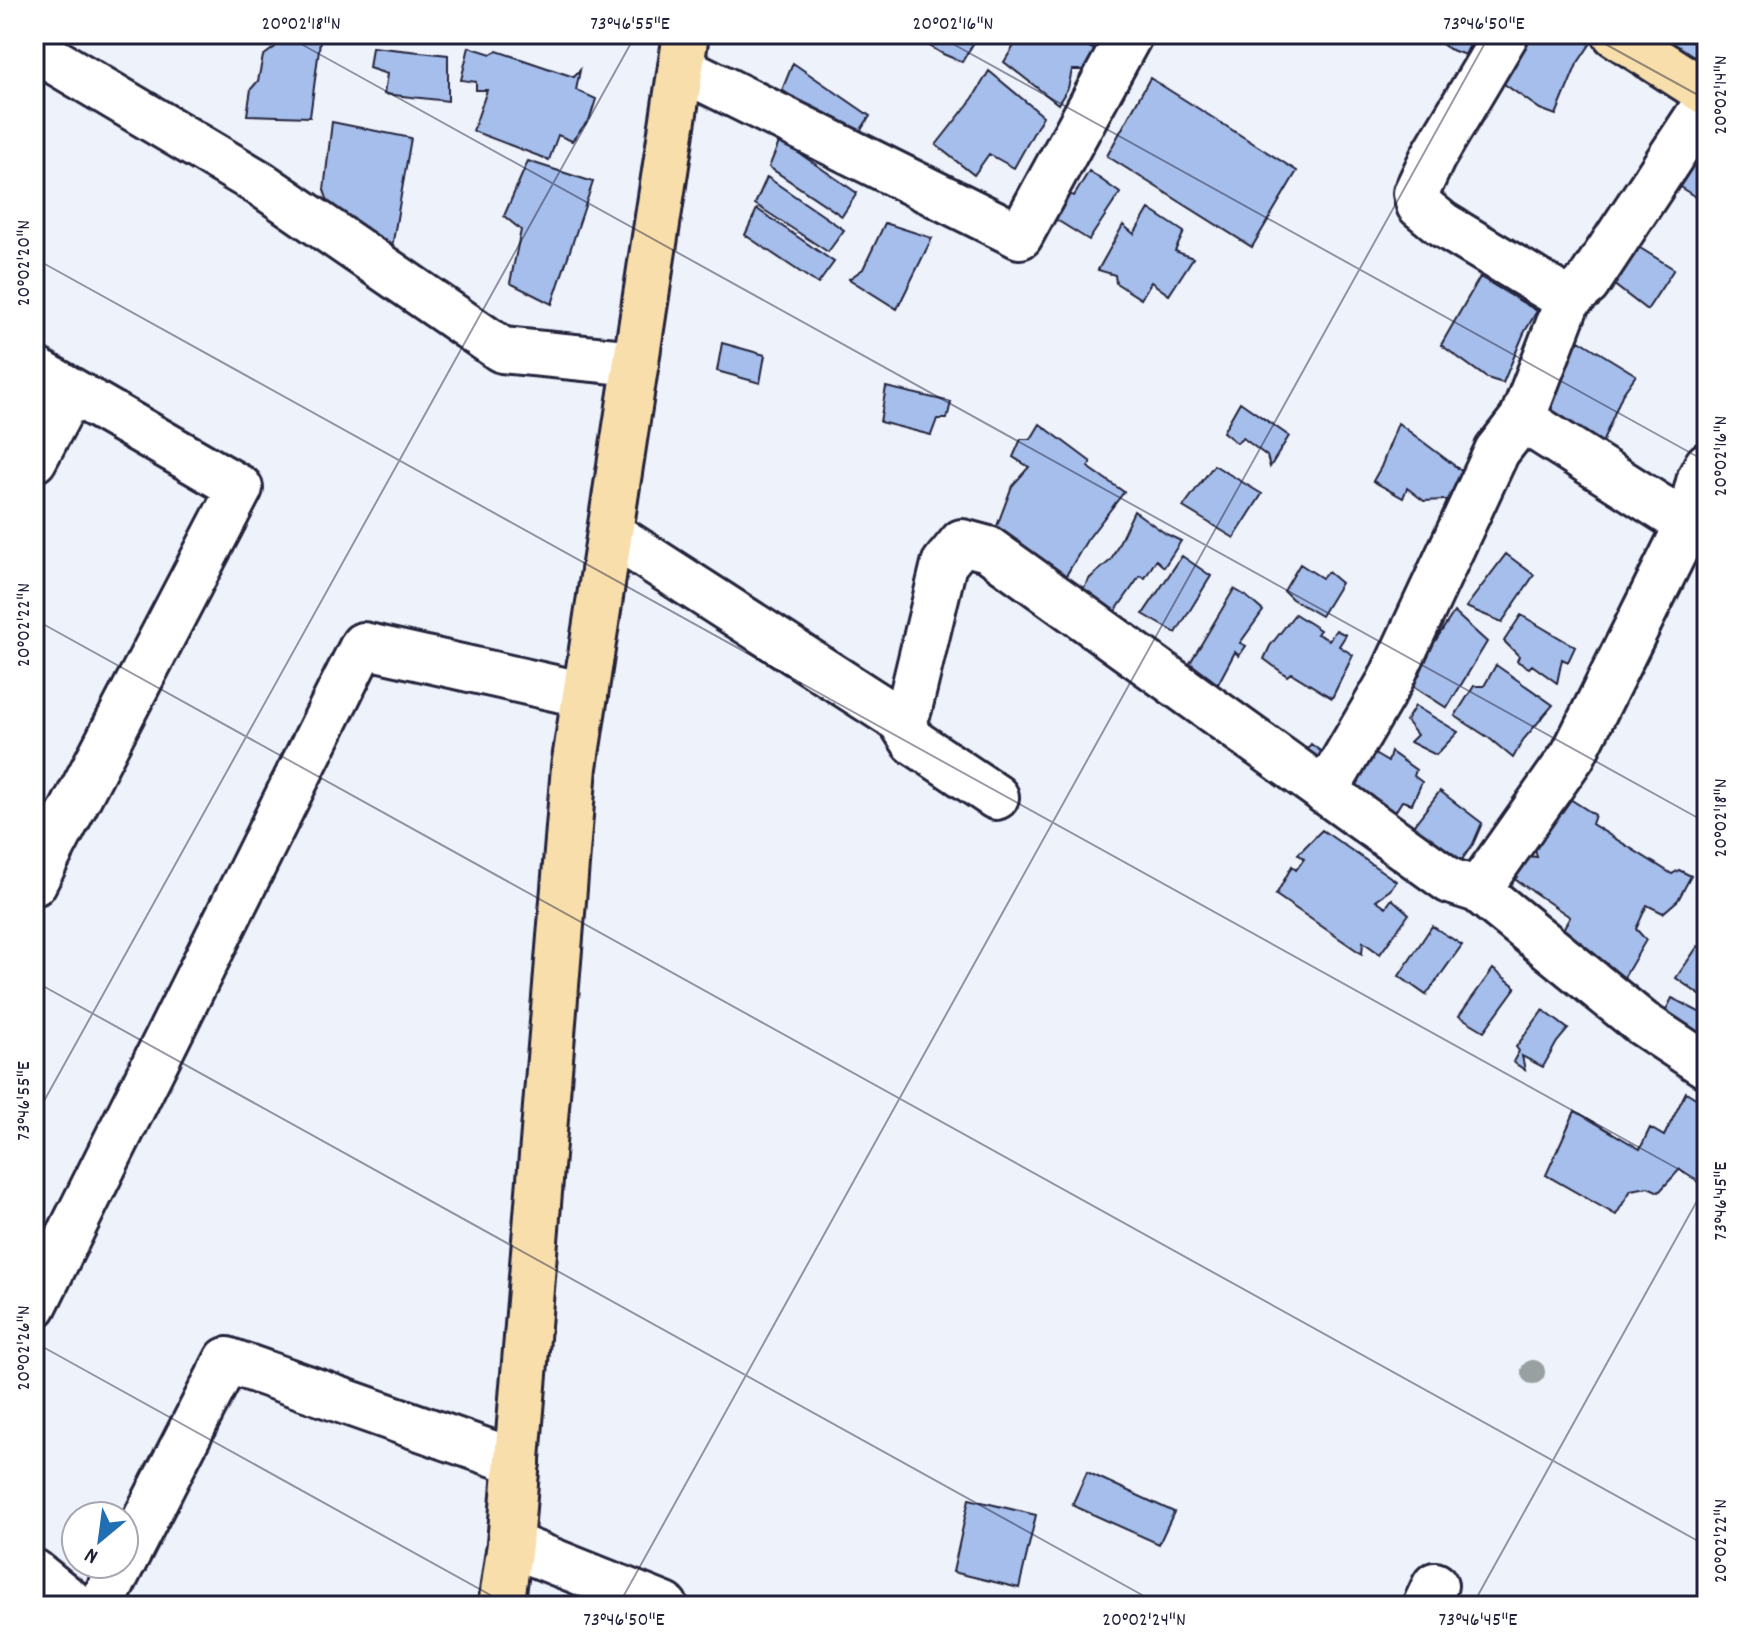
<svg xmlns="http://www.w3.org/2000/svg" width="1741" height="1640" font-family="Dekko,sans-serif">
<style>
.building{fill:#a5beeb;stroke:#22223b;stroke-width:2}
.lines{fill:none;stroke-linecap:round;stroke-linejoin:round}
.minor-casing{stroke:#22223b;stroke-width:50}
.major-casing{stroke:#22223b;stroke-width:50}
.minor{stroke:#fff;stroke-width:44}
.major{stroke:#f8deab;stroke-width:44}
.tree{fill:#99a0a2}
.ticks{fill:none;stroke:#22223b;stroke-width:2;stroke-opacity:0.45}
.neatline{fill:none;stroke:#22223b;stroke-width:3}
.ticks-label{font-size:20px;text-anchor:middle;fill:#22223b}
</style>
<rect width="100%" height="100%" fill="#edf2fb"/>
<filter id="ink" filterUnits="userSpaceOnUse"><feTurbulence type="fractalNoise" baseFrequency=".0125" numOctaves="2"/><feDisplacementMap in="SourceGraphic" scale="16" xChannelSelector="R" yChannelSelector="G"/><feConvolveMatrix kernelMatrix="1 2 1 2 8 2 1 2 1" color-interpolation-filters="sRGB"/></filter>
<g filter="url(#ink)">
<path class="building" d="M281,34h40l-11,83 -63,-2 4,-26 7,-8 5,-25 12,-9z
M910,34h69l-17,28 -19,-8z
M1029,34h67l-7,13 12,6 -16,17h-13l-4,18 -10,16 -54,-42 16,-26z
M1428,34h47l-10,21 -16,-6z
M1520,34h56l15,9 -14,21 -21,51 -16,-6 -46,-32z
M1655,34h52v20l-11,10z
M372,47l76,8v46l-64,-7 3,-20 -18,-6z
M469,47l22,7 6,-3 77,26 6,-7 -4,20 20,9 -6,19 -18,23 -14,-6 -9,25 -76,-29 14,-41h-11v-8l-15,-2z
M793,63l77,53 -15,23 -73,-49z
M989,71l54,45 -29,52 -25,-14 -15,21 -38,-30 37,-47z
M1150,78l147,93 -45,76 -145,-91z
M332,122l79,16 -19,109h-19l-39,-28 -10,-29z
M780,140l77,53 -15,23 -73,-49z
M1706,146l1,1v57l-32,-20 14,-22z
M528,161l65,21 -41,122 -42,-21 11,-53 -17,-14z
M1089,171l31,22 -31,47 -37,-23 14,-24 8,3z
M767,177l77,53 -16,22 -73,-48z
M757,209l77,53 -16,22 -73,-49z
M1149,209l35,23 -9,19 18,7 -24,37 -18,-13 -10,17 -25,-16 -1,-8 -17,-5 25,-45 11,9z
M885,223l47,15 -35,71 -48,-30 14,-10z
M1632,243l42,26 -27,41 -43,-33z
M1480,277l57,34 -13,22 -21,50 -16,-5 -46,-33z
M1579,340l57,35 -14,20 -21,51 -62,-37z
M722,343l43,12 -5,28 -43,-12z
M886,387l65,15 -4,17h-10l-6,16 -51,-13z
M1240,402l49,34 -19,31 -3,-11 -24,-18 -6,5 -14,-11z
M1398,423l77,58 -10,18 -41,2 -17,-13 -4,10 -30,-17 8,-14z
M1040,424l51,38 -3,5 36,25 -37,48 -23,39 -70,-45 18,-48 17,-19 -16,-10 8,-18h10z
M1214,465l48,29 -28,44 -51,-31z
M1134,511l32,23 15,7 -17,26 -8,-7 -11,18 -5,-2 -33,47 -35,-18 18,-27 21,-18z
M1506,554l28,21 -32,47 -36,-15z
M1182,556l29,20 -35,57 -33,-19z
M1300,564l22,14 6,-6 13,11 -20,33 -29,-17 -8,-8z
M1234,589l12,7 17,15 -23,32 6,3 -7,10 -4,-4 -17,32 -28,-21z
M1454,612l33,30 -40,66 -39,-25z
M1295,614l25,16 -3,4 12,6 7,-10 10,5 -7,11 14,9 -21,43 -41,-25 -4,3 -23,-17 6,-13z
M1521,615l54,32 -7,15 -6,-3 -5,24 -25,-18 -3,3 -12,-7 2,-5 -15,-15z
M1496,665l57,40 -30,35 -10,18 -24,-20 -34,-22 19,-30h10z
M1415,706l43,26 -22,23 -26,-13 7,-7 -11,-14z
M1311,744l16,12 -13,16 -15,-13z
M1371,752l17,10 3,-10 25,18 -2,6 8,6 -10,22 -10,-3 -15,24 -50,-34z
M1440,791l42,32 -9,21 -12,17 -5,13 -55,-32z
M1559,792l36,23 -3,9 80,50 7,-4 12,6 -13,24 -15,13 -16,-8 -11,24 10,11 -31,53 -60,-50 15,-26 -57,-39 15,-22 9,1 -4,-16z
M1322,830l74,51 -6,9 -14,10 10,7 6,-8 17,15 -29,40 -17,-12 -1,12 -86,-59 16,-29 4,4 8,-11 -6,-5z
M1432,926l30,19 -36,50 -27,-19z
M1698,946l9,6v48l-31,-22z
M1493,969l23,18 -32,44 -25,-15z
M1672,998l35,18v26l-45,-24z
M1543,1010l25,19 -11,13 -14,25 -21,-11 3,14 -12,-8 6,-11 -3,-4z
M1686,1092l21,13v84l-27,-20 -21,23 -11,-5 -17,3 -15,25 -70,-40 29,-64 65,38 10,-21 14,8z
M1087,1472l87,40 -15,32 -87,-39z
M969,1499l67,16 -17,73 -66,-16z"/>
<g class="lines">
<defs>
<path id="minor" d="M1506,34l-73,123 -17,36 3,12 23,19 126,76
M34,49l227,135 241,166 134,13
M681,68l339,168 110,-202
M34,369l206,119 -206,395
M1522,419l185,118
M34,460l37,-69
M610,533l290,187 14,22 82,55
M900,720l9,-11 35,-145 18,-22 26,7 462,332 28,9 164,133 65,43
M1325,792l64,-109 108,-232 25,-32 46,-119 19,-16 120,-182
M1478,890l95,-135 115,-231 12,-46 7,-13
M34,1306l329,-661 222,50
M510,1544l155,62
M124,1561l103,-201 290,102
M34,1572l42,34
M101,1606l21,-42
M1425,1606l10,-21"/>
<path id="major" d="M1615,34l92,59
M501,1606l9,-62 64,-777 112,-733"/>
</defs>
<use href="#minor" class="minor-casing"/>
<use href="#major" class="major-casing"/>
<use href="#minor" class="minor"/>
<use href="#major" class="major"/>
</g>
<circle class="tree" cx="1533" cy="1372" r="12"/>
</g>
<path class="ticks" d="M283,34l1424,789M935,34l772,428M1587,34l120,66M34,258l1673,927M34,619l1673,927M34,981l1128,625M34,1119l602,-1085M34,1342l476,264M618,1606l872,-1572M1472,1606l235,-423"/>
<rect width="1741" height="1640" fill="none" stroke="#fff" stroke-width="88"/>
<g transform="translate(100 1540) rotate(209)"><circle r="38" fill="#ffffff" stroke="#a7a7b1" stroke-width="2"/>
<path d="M0-6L14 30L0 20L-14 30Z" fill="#1f6fb2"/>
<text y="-12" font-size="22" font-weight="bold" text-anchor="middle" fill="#22223b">N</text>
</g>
<rect x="44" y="44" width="1653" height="1552" class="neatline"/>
<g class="ticks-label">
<text x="301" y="29">20°02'18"N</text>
<text x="630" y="29">73°46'55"E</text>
<text x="953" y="29">20°02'16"N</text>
<text x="1484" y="29">73°46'50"E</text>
<text transform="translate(1719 95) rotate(-90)" y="7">20°02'14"N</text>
<text transform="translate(22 263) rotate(-90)" y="7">20°02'20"N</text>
<text transform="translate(1719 456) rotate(-90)" y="7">20°02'16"N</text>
<text transform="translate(22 625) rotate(-90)" y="7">20°02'22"N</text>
<text transform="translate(1719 818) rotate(-90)" y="7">20°02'18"N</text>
<text transform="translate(22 1101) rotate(-90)" y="7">73°46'55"E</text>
<text transform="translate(1719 1201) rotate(-90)" y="7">73°46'45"E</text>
<text transform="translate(22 1348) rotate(-90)" y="7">20°02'26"N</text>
<text transform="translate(1719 1541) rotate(-90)" y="7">20°02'22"N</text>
<text x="624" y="1625">73°46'50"E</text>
<text x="1144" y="1625">20°02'24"N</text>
<text x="1478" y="1625">73°46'45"E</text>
</g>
</svg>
